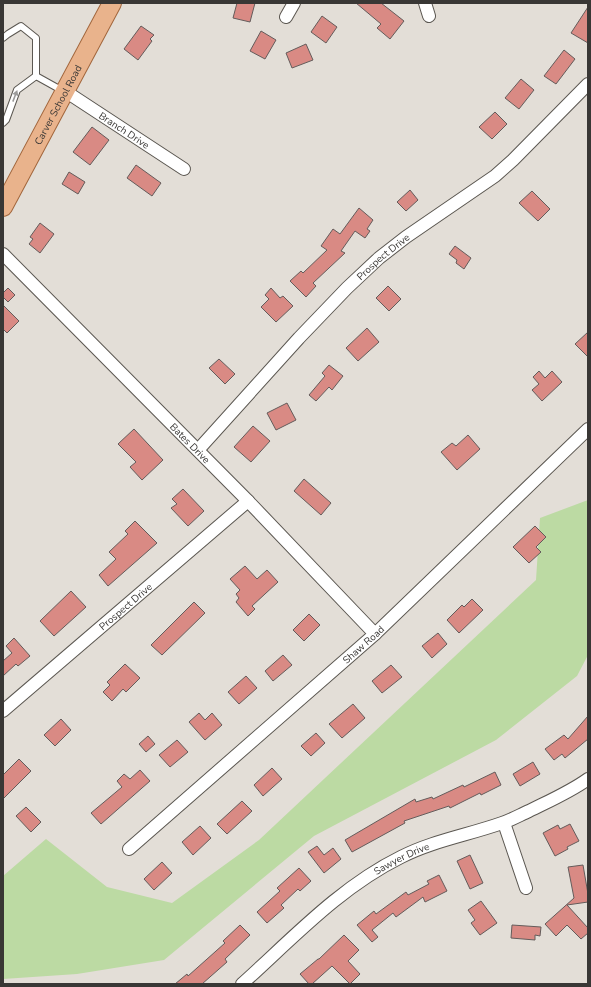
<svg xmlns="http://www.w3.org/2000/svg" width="591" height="987" font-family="'Nunito Sans',sans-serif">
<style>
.green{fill:#bcdaa3}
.building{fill:#d98a84;stroke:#645c5b}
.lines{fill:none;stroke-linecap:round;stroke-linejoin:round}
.lane-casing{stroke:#5b5751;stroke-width:8}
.street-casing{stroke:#5b5751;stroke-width:14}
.primary-casing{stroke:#a2663c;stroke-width:20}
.lane{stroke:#fff;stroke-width:6}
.street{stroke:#fff;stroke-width:12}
.primary{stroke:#e9b38c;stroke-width:18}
.oneway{fill:#9c9b9a}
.labels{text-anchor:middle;stroke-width:3;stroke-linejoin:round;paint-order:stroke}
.street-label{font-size:10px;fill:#393735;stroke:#fff}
</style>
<rect width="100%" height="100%" fill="#e3ded7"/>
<path class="green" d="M588,500v155l-11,21 -81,64 -182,96 -150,124 -87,14 -74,5v-103l43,-37 61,48 65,16 87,-63 277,-260 4,-62z"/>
<path class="building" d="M237,3h18l-5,19 -17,-4z
M356,3h25l23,18 -14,18 -13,-11 4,-4z
M588,7v36l-17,-10z
M322,16l15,11 -11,16 -15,-11z
M141,26l13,9 -4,4 2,2 -14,19 -14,-11z
M261,31l15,9 -11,19 -15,-8z
M306,44l7,16 -21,8 -6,-15z
M564,50l11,9 -19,25 -12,-8z
M521,79l13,11 -15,19 -14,-11z
M495,112l12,12 -15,15 -13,-12z
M92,127l17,13 -19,25 -17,-13z
M136,165l25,18 -9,13 -25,-18z
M69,172l16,10 -7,12 -16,-10z
M410,190l8,10 -12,11 -9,-9z
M532,191l18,18 -12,12 -19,-18z
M359,208l14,12 -6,9 3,2 -5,7 -10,-7 -14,20 4,2 -32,30 3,3 -10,11 -16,-16 11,-10 2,2 24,-23 -6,-4 12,-17 7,5z
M40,223l14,11 -14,19 -11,-9 4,-5 -3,-2z
M455,246l16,12 -7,11 -8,-6 1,-3 -8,-6z
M388,286l13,13 -12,12 -13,-13z
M8,288l7,7 -7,7 -5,-5v-4z
M271,288l9,10 3,-2 10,10 -17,16 -15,-15 8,-8 -4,-4z
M3,305l16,16 -12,12 -4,-4z
M367,328l12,14 -21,19 -12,-13z
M588,332v25l-13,-13z
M219,359l16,15 -10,10 -16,-16z
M329,365l14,11 -11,14 -3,-3 -13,14 -7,-6 16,-19 -3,-3z
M539,371l6,7 7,-7 10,11 -20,19 -10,-11 7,-6 -6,-7z
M287,403l9,17 -20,10 -9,-17z
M253,426l17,15 -19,21 -17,-15z
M134,429l29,31 -21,20 -12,-13 6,-5 -18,-18z
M468,435l12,14 -23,21 -16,-18 11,-9 4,3z
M304,479l27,24 -10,12 -27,-24z
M183,489l21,22 -16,15 -17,-18 6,-4 -5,-5z
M135,521l22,22 -49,43 -9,-11 17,-16 -7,-7 19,-18 -3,-3z
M535,526l11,11 -10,10 5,5 -12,11 -16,-16z
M245,566l12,13 10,-9 11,12 -26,24 3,3 -7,7 -12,-14 3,-4 -3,-4 4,-4 -10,-11z
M71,591l15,16 -32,29 -14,-15z
M472,599l11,11 -24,23 -12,-13 15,-15 2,2z
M194,602l11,11 -43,42 -11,-10z
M309,614l11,11 -16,16 -11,-11z
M438,633l9,11 -15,14 -10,-12z
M14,638l16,18 -12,10 -2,-2 -13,12v-15l9,-8 -6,-7z
M283,655l9,10 -19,16 -8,-10z
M125,664l15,14 -14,14 -3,-3 -11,12 -9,-9 7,-7 -3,-3z
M391,665l11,12 -20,16 -10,-12z
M246,676l11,12 -18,16 -11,-12z
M353,704l12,14 -23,20 -13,-14z
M199,713l6,7 7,-7 10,12 -17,15 -16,-18z
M588,716v23l-23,19 -3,-4 -8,6 -9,-11 19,-14 4,4z
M61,719l10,11 -16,16 -11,-11z
M316,733l9,10 -14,13 -10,-10z
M148,736l7,8 -9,8 -7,-8z
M177,740l11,12 -18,15 -11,-12z
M19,759l12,12 -28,28v-24z
M533,762l7,12 -20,12 -7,-12z
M272,768l10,11 -19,17 -9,-11z
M140,770l10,11 -49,43 -10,-11 31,-26 -5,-6 7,-7 6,5z
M495,772l6,13 -20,10 -1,-2 -30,15 -1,-2 -45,15 1,2 -53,29 -7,-12 70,-41 1,3 16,-5 1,2 30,-14 1,2z
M242,801l10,10 -25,23 -10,-10z
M26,807l15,15 -10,10 -15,-16z
M570,824l9,17 -12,6 1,2 -13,7 -12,-23 15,-8 2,4z
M200,826l11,12 -18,17 -11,-13z
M317,846l7,9 9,-7 8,11 -17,14 -16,-21z
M470,855l13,28 -13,6 -13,-28z
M162,862l10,11 -18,17 -10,-11z
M583,865l5,29v8l-21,3 21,23v5l-7,6 -14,-14 -11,11 -11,-12 29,-26 -6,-31z
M299,868l12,13 -11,10 -2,-2 -17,16 3,3 -17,15 -10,-11 23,-21 -3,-3z
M439,875l8,16 -22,11 -2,-5 -27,20 -3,-4 -21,17 6,7 -6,5 -15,-17 17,-14 2,3 30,-22 2,3 21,-11 -2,-3z
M481,901l16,22 -17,12 -9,-12 4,-3 -7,-10z
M240,925l10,10 -25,24 2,3 -25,22h-27l12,-10 1,2 37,-33 -2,-2z
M512,925l29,2 -1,9 -5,-1v5l-24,-2z
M344,935l15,15 -11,11 12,13 -10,10 -18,-18 -20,18h-3l-9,-10 18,-15h1z"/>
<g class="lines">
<defs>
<path id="lane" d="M3,38l5,-4 13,-8 15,12v38
M36,76l27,15
M3,123l3,-3 11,-30 19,-14"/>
<g id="street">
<path d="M425,3l4,13"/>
<path d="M286,17l8,-14"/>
<path id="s1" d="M65,91l119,78"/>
<path id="s2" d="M3,254l245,247 127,133"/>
<path id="s3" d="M198,450l101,-112 48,-50 32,-30 27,-21 89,-61 18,-16 75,-76"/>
<path id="s4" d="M3,711l245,-210"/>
<path d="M504,823l22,65"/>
<path id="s5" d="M129,849l246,-215 213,-205"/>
<path id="s6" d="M242,984c50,-45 98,-97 159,-127 31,-16 67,-22 101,-34 9,-3 18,-8 27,-12 20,-10 41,-19 59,-32"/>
</g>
<g id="primary">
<path id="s7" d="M3,207l109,-204"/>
</g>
</defs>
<use href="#lane" class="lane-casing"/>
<use href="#street" class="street-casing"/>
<use href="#primary" class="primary-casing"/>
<use href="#lane" class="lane"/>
<use href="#street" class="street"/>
<use href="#primary" class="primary"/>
</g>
<defs><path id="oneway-solid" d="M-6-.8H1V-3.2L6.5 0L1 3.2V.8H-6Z"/></defs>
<use class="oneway" href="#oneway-solid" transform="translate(15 96) rotate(-69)"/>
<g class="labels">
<g class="street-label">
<text dy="4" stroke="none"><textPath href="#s7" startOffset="116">Carver School Road</textPath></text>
<text dy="4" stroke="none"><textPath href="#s1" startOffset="71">Branch Drive</textPath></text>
<text dy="4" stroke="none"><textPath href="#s3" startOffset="268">Prospect Drive</textPath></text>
<text dy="4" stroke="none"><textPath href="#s2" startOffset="266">Bates Drive</textPath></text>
<text dy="4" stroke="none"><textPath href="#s4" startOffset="161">Prospect Drive</textPath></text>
<text dy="4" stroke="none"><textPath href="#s5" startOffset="311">Shaw Road</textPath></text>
<text dy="4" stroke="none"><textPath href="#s6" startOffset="204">Sawyer Drive</textPath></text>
</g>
</g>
<rect width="591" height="987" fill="none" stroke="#393735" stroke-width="8"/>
</svg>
